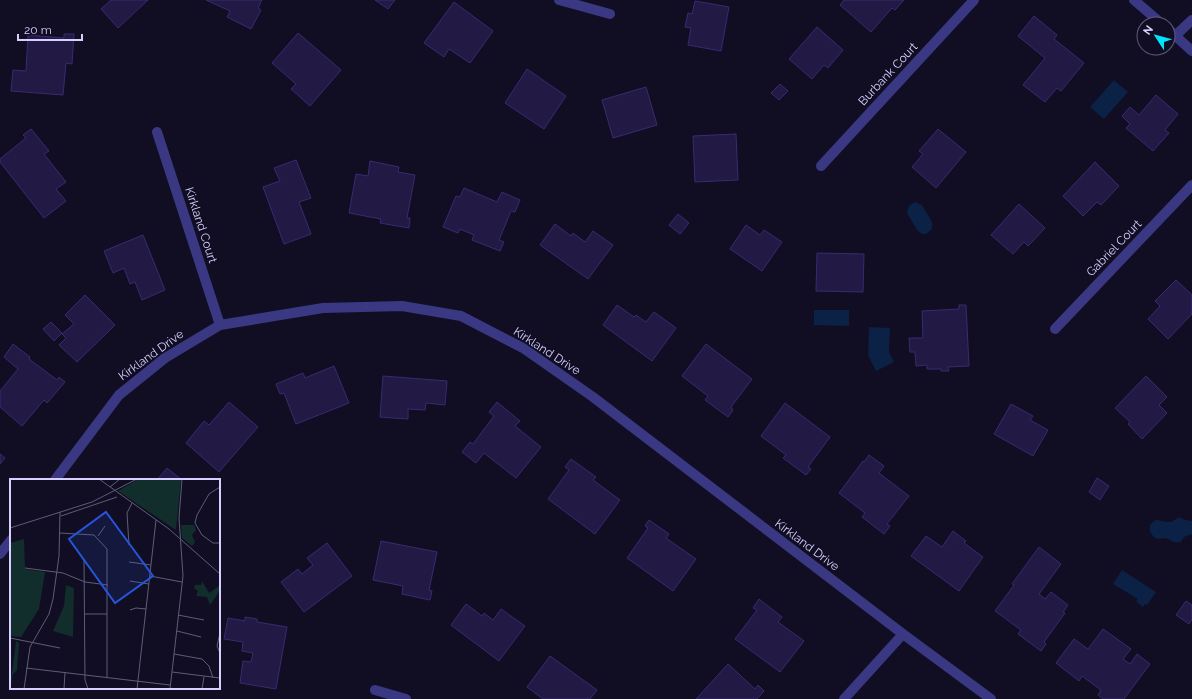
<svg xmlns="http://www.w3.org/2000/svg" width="1192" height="699" font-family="Raleway,sans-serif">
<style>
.water{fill:#0b2145}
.building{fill:#221944;stroke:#382b71}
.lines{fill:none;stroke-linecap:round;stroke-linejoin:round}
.minor{stroke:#3a3883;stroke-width:10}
.labels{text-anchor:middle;stroke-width:3;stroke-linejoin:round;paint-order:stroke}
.street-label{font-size:12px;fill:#d5d0ff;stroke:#110e23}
.inset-road{fill:none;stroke:#5f5c7b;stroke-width:1}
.view{fill:#2654da;fill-opacity:0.15;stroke:#2654da;stroke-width:2}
.inset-edge{fill:none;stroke:#d5d0ff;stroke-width:2}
</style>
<rect width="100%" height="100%" fill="#110e23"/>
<path class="water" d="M1114,80l14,12 -24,27 -14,-12z
M915,202l7,3 10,17v7l-6,5h-4l-4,-3 -10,-16 -1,-3 2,-6z
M814,310h35v16l-35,-1z
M869,327l21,1 -1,24 5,10 -18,9 -8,-16z
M1179,517c4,3 8,3 13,4v13l-8,3 -3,5c-9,2 -9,-3 -17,-4 -1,0 -6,1 -7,1 -6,-4 -8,-7 -7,-14l5,-5c6,0 13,4 18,1 2,-1 4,-3 6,-4z
M1122,570l34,22 -9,13 -2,-1 -2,3 -7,-5 2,-3 -25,-15z"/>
<path class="building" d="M111,0h37l-30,28 -17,-19z
M206,0h56l-4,8 3,2 -10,19 -24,-12 3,-6z
M375,0h20l-7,9z
M844,0h60l-9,10 -3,-2 -21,24 -31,-27z
M695,1l34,6 -8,44 -33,-6 3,-17 -6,-1 3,-14 4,1z
M454,2l39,29 -23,32 -21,-14 -5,8 -20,-14z
M1034,16l23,19 -3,4 30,24 -23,28 -4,-3 -12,14 -22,-17 22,-27 -27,-22z
M817,27l26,23 -15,18 -4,-3 -12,14 -23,-20z
M298,33l43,37 -31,36 -19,-17 5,-5 -24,-21z
M64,34h10l-2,30 -6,-1 -3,32 -52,-4 2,-21 13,1 2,-36 36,3z
M527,69l39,27 -22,33 -39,-26z
M780,84l8,7 -9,9 -8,-7z
M646,87l11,38 -44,13 -11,-38z
M1156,95l22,19 -13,16 4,3 -16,18 -27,-23 4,-4 -8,-8 8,-9 9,8z
M31,129l18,22 -5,3 22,28 -10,7 10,12 -22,17 -44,-56v-3l26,-21 -3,-3z
M938,129l28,23 -30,36 -24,-21 11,-13 -4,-3z
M736,134l2,46 -43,2 -2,-46z
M296,160l15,38 -12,4 12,32 -27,10 -21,-57 17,-6 -6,-13z
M370,161l29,6 -1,5 17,3 -8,43h3l-1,10 -29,-5 1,-4 -32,-6 7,-39 12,2z
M1095,162l24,24 -18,19 -4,-3 -14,14 -20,-20z
M464,188l33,14 5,-10 18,8 -5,12 -4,-1 -12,29 5,2 -4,9 -28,-11 2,-5 -14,-6 -2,4 -15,-6 13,-31 4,1z
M1019,204l26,24 -17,18 -4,-4 -11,12 -22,-19z
M678,214l11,9 -9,11 -11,-9z
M555,224l16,12 2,-3 12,9 8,-11 20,14 -25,34 -48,-34z
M746,225l14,10 4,-5 18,12 -20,29 -32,-22z
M143,235l22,55 -23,10 -7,-18 -5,2 -6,-16 -11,5 -9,-22z
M817,253l47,1 -1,38 -47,-1z
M1176,280l16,15v19l-24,25 -20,-20 12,-13 -5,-5z
M85,295l30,30 -38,37 -18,-17 7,-7 -4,-4 12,-10 -9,-9z
M617,305l17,12 2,-2 10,7 8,-10 22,16 -24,33 -49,-36z
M959,305h7l3,61 -21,1 1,4h-8v-2h-14v-4l-11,1 -1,-14h-5l-1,-14h14l-1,-27 37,-2z
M51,322l11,11 -8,8 -11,-12z
M13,344l17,13 -1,2 28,21 2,-3 6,5 -18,21 -3,-3 -22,26 -22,-19v-16l18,-22 -14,-12z
M706,344l46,35 -21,28 2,3 -5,7 -23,-17 3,-4 -26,-20z
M334,366l15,37 -53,21 -12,-31 -4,1 -4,-10 27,-11 2,5z
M383,376l64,5 -2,24 -19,-2 -1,7 -17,-1v10l-28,-2z
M1146,376l21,21 -8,8 8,8 -25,26 -14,-15 2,-2 -15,-14z
M229,402l29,25 -39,45 -33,-29 18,-22 5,4z
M497,402l23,19 -5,5 26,21 -25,31 -32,-25 -8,10 -14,-11 8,-10 3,2 21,-28 -5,-4z
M785,403l45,34 -22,30 3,2 -5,6 -23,-17 3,-3 -25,-19z
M1011,404l22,12 -3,4 18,10 -15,26 -39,-22z
M0,454l5,4 -5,6z
M869,455l15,11 -5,7 30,23 -22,28 3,2 -6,8 -22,-17 3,-4 -26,-20 24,-32 1,1z
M571,459l25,18 -3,3 27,20 -25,34 -47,-35 21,-29 -4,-3z
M167,468l15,12h-25z
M1097,478l12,8 -9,14 -11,-8z
M649,520l20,14 -3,4 30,21 -23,32 -46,-33 21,-30 -3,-2z
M953,531l13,10 -2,2 19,14 -24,34 -48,-35 15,-20 16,11z
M381,541l56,11 -8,38 3,1 -2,9 -28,-6 1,-8 -30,-6z
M327,543l25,33 -48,36 -23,-30 17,-13 4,5 11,-9 -6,-7z
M1039,547l22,17 -22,30 6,5 6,-7 17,13 -5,7 2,1 -21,29 2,2 -5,7 -23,-17 3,-4 -26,-19 19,-26 -2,-1z
M759,599l23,18 -4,5 26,19 -24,31 -45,-33 22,-29 -4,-2z
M1186,601l6,4v14l-3,5 -13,-9z
M466,604l16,12 2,-3 9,7 8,-11 24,17 -26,35 -48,-36z
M245,617l12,2v3l30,5 -11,62 -36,-6 3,-22 8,1 2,-9 -11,-2 1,-9 -19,-3 4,-21 17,3z
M1103,629l28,20 -8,10 7,5 7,-10 13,10 -26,35h-21l-5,-4 3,-5 -19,-14 -3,5 -23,-18 18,-24 14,10z
M550,656l47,34 -7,9h-47l-16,-12z
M728,664l27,25 3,-4 6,6 -7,8h-61z"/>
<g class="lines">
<path class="minor" d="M559,0l51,14
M1134,0l28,24
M1168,29l24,22
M1175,36l17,-16
M157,132l63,193
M821,166l153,-166
M1055,329l137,-144
M55,480l64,-85 46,-37 55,-33 103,-17 79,-2 59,10 62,32 70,49 310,237 88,65
M0,554l11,-14
M375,690l31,9
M844,699l59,-65"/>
</g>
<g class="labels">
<g class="street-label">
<text transform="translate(888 74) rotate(-47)" y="4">Burbank Court</text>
<text transform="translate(201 225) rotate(72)" y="4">Kirkland Court</text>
<text transform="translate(1114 248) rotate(-46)" y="4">Gabriel Court</text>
<text transform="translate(547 351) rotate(33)" y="4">Kirkland Drive</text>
<text transform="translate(151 355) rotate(-36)" y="4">Kirkland Drive</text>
<text transform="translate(807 545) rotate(37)" y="4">Kirkland Drive</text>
</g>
</g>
<g transform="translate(10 479)">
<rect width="210" height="210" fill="#110e23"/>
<path d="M129,0h42l-5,51 -58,-39zM171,46h13l2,5 -4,5 3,7 -3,4 -10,-8zM14,60l1,30 20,3 -6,37 -18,28 -11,-1v-93zM192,102l7,12 10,-7v6l-9,13 -3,-8 -11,-1 2,-5 -4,-3 1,-3h6zM56,106l8,3 -1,49 -20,-6 11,-25zM6,162l3,2 -2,27 -4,4 -3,15z" fill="#112d2c"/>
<path class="inset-road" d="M89,0l70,50 51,45M100,8l10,-8M210,8l-11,7 -12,21 -2,8 7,12 11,8h7M51,37l56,-19M0,49l82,-26 45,-23M50,54l34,2 13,14v128M88,57l7,-10M119,66l-2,-32 5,-10M74,80l1,121 3,9M119,83l22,3M15,89l38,5 22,9 23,3M140,97l32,6M120,102l19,3M120,131l6,-2 10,1M75,135h22M168,136l26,5M167,152l24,6M210,154l-3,13 3,7M0,159l50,10M164,175l28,5 7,7 4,12M16,189l144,17M162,193l48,6M14,210l6,-42 19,-33 4,-15 6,-43 1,-44M54,210l1,-17M127,210l19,-169M160,210l13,-113 -4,-58 3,-39M192,210l2,-12"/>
<path class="view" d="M96,33l47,64 -38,27 -46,-64z"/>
<rect width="210" height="210" class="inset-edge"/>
</g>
<g transform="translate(1156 36) rotate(306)"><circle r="19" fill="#110e23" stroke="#5f5c7b"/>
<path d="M0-3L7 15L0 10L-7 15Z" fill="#00e4fb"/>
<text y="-6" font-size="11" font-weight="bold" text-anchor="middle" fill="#d5d0ff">N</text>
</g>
<path d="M18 34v6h64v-6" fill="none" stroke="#d5d0ff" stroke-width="2"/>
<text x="24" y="34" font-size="12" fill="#d5d0ff" stroke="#110e23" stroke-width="3" paint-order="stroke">20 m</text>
</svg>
